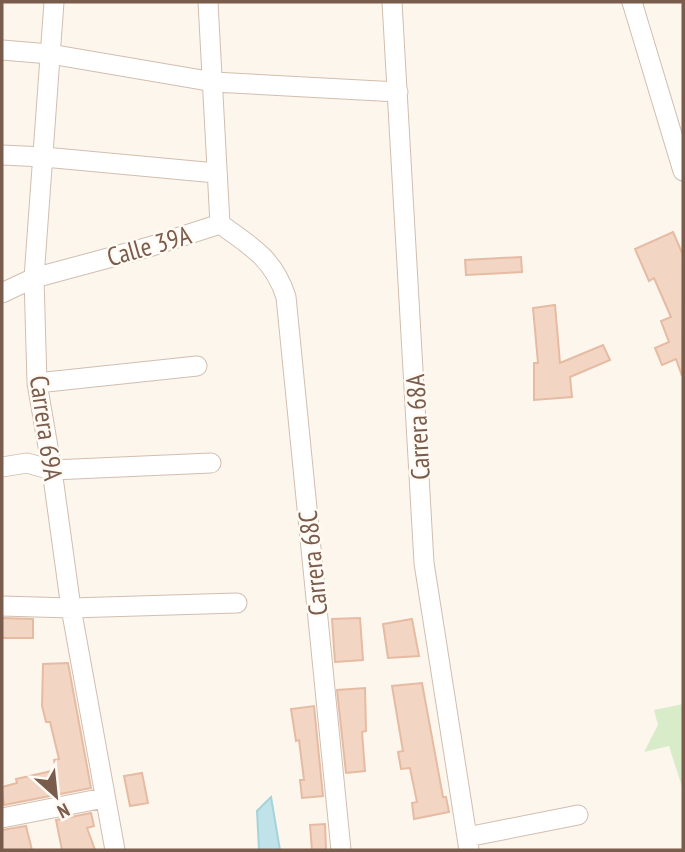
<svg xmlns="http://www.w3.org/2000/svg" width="685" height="852" font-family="'PT Sans Narrow',sans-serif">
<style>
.green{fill:#d8ecc9}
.water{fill:#bfe3e8;stroke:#a5d3da;stroke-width:2}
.building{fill:#f3d5c3;stroke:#e6bba3;stroke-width:2}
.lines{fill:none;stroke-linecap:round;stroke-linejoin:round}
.minor-casing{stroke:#d1beb0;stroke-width:21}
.minor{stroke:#fff;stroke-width:19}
.labels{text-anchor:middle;stroke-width:5;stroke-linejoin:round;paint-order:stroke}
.street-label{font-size:26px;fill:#7a5c4d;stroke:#fffaf3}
</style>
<rect width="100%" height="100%" fill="#fdf6ec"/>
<path class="green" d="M683,704v86l-14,-44 -25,6 14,-27 -4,-15z"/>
<path class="water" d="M271,797l9,53h-21l-2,-39z"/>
<path class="building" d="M673,232l10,23 -1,121 -6,-17 -14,6 -7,-17 14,-6 -8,-21 10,-4 -17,-39 -5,3 -14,-32z
M521,257l1,15 -56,3 -1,-15z
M555,305l5,58 43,-18 7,15 -40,17 2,20 -38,3v-37h4l-5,-55z
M2,618l31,1v19h-31z
M360,618l3,42 -28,2 -3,-43z
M412,619l7,37 -31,2 -5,-34z
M68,663l23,125 -87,17 -2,-18 15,-4 -1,-4 40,-9 -2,-10 5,-1 -9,-37h-4l-4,-16 1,-42z
M422,683l21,114h3l3,15 -35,7 -2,-16 5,-1 -7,-34 -9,1 -3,-17 5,-1 -11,-65z
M365,688l1,43 -4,1 3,39 -19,2 -9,-83z
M314,706l9,90 -21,2 -2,-18h4l-5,-40 -3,1 -5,-32z
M142,773l6,30 -18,3 -6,-30z
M91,813l3,13 -7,2 8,22h-33l-6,-30z
M325,824l1,26h-14l-2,-25z
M26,826l6,24h-30v-20z"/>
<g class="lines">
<defs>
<path id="minor" d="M54,2l-20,276 3,105 15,87 19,138 44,242
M208,2l12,222
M392,2l32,561 45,287
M632,2l51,169
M2,50l48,4 164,28 184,10
M2,155l42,2 172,16
M2,293l32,-15 115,-31 71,-23c31,22 54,35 66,73l55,553
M37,383l160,-17
M2,467l25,-4 25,7 159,-7
M2,606l69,2 166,-5
M2,818l102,-20
M467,837l111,-22"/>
</defs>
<use href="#minor" class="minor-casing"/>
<use href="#minor" class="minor"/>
</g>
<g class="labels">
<g class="street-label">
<text transform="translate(149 246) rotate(-16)" y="9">Calle 39A</text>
<text transform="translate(418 427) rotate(-93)" y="9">Carrera 68A</text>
<text transform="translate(46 428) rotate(82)" y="9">Carrera 69A</text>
<text transform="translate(313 563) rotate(-96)" y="9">Carrera 68C</text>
</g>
</g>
<rect width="685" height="852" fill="none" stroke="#7a5c4d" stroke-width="7"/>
<g transform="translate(56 796) rotate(153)" stroke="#fffaf3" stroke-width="5" paint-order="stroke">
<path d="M0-5L12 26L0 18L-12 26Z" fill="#7a5c4d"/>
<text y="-10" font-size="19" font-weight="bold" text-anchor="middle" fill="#7a5c4d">N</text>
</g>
</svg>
